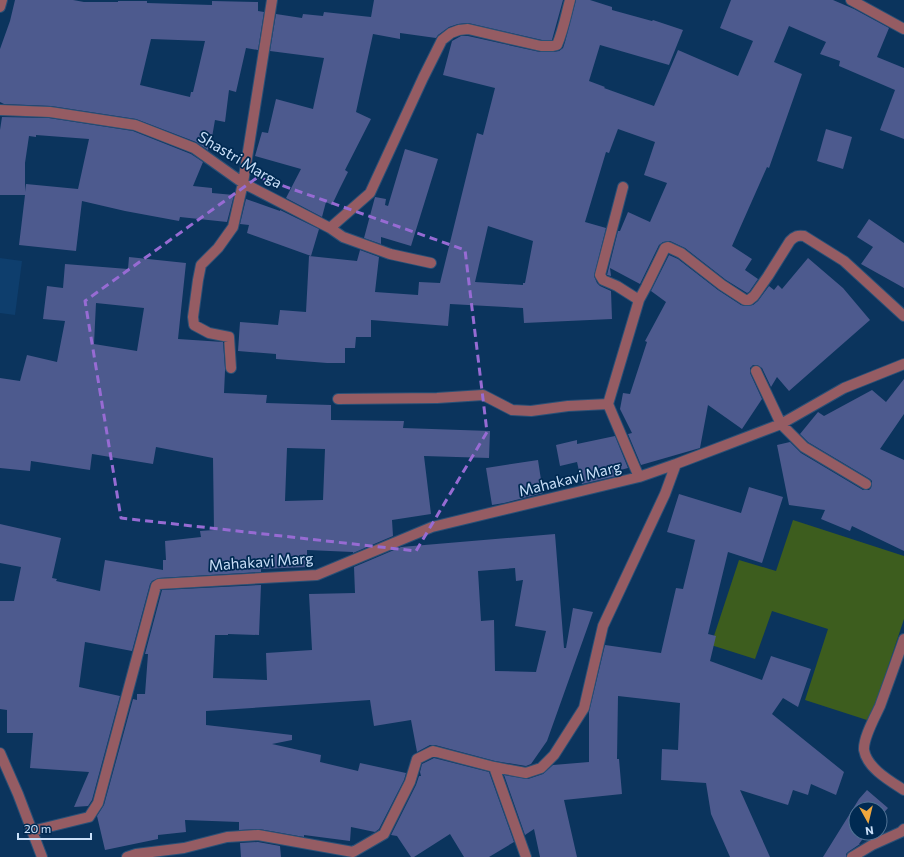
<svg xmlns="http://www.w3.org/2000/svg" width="904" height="857" font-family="Commissioner,sans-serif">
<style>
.built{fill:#0e3e6d}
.green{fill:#3d5d1e}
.building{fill:#4d5a8e;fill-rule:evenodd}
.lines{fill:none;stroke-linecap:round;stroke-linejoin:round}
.minor-casing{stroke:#2a5076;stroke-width:12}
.minor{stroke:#955c63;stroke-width:10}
.marked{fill:none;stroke:#976bd3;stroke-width:3;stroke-dasharray:8 5;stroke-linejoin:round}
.labels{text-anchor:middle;stroke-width:3.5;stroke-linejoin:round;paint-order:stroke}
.street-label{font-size:15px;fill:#cae0f9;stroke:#002a52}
</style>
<rect width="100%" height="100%" fill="#0b345d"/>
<path class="built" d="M0,258l22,3 -7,54 -15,-2z"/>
<path class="green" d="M793,520l111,36v63l-34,102 -65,-21 23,-71 -56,-18 -17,48 -44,-14 28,-85 37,11z"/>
<path class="building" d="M15,0h58l11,2h34v-1h29v2l65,2v-4l46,1v9l6,1 -6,38 -12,-2 -10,44 -7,-2 -4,32 -10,-2 -4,23 -3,7 -12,-8 -60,-23 -85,-13 -47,-2 -4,-2v-53l10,-28zM151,39l54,2 -12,51h-2l-1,5 -50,-12z
M374,0h189l-11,40h-10l-74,-17 -10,1 -9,3 -11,8 -2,3 -36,-5v6l-27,-5 -17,78 15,7 -26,51 3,2 -9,18 -7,15 -6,-3 -4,15 -36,-19 15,-29 -46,-13 7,-24 6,1 8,-34 37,10 11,-51 -54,-7 6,-37 26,4 1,-4 20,2 1,-4 47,5z
M576,0h14l22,7v3l40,11 1,-1 30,10 -14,35 -69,-20 -11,36 16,6 -1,1 50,18 24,-56 60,26 15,-35 -33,-13 11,-28h102l21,9 35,19 -12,29 27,11v71l-24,-9 15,-40 -56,-24 1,-5 -20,-7 6,-12 -37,-16 -15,36 28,12 -33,94 -2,-1 -35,79 20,13 -7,11 13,9 -9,13 -2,1 -21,-13 -41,-32 -15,-7 -7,1 -4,3 -19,39 -30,-16 1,8 -4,-1 11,-44h2l8,-19 22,10 17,-39 -23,-8 11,-33 -37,-13 -9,24 -3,-1 -21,70 21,6 -12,48 3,7 3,3 11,5 1,28 -88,4 -1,-15 -73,-4 -2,22 -77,-6v17h-15l-1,11h-10v15h-18l-51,-4v-5l-38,-3 2,-29 38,3 2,-15 26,2 3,-56 48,5 3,-11 19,7 -4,35 43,3 1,-13 21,1 37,-150 6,2 12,-47 -52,-13 9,-34 9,-5h7l72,16h13l6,-1 4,-3 2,-6zM488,226l45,15 -8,42h-2v2l-48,-3z
M2,117l47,1 84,13 58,23 12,8 -10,24 19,2v5l22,2 -7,27 -47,-5 -1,4 -54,-10 -43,-10 -6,50 -57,-6 6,-50h-25v-65zM36,135l53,4 -11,50 -52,-5 -1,8v-29l4,-27 7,1z
M826,129l26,8 -9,32 -26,-8z
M405,149l33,10 -27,87 -30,-9v7l-17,-6 11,-41 11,2 -1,6 3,1z
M246,199l34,12v-1l39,19 -8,27 -64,-23 2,-8 -9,-1z
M869,219l35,24v45l-43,-24 12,-17 -16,-10z
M669,255l9,4 40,31 23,15 4,1 8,-1 5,-4 11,-15 5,4 4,-5 4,4 26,-31 35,30 27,32 -81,71 -12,-14 -6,10 -9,-19 -5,-3h-4l-3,3v5l12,26 -20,30 -34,-24 -8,43 -59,17 -13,-31 4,-1 -12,-24 3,-16 7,1 17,-52 -2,-1 21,-39 -15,-11z
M129,257l57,6 -8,76 45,3 2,26v3l-1,22 43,2 -1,8 65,2v15l73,1 -1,7 87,3 -1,27 -65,-2 7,58 -39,6 1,16 -40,17v-1l-46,-2v17l-46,2v3l-102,6 -7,3 -2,3 -18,67 -47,-9 -6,45 41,9 -28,104 -4,6 -14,1 15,-35 -59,-4 3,-35h-26v-23l-7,-1v-108h14l7,-34 -21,-4v-39l61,14 -9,40 5,1 -1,2 44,10 5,-31 58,10v-10h3l-1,-19 36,-4 -1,-6 14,-1 -1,-72 -57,-11 -3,17 -61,-10 -2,16 -59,-9 -1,10 -30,-3v-90l20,3 7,-26 30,7 8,-41 -22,-2 4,-33 16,2 2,-24 63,5zM96,303l48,5 -7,43 -43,-7zM287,448l38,1 -2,51 -38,1z
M904,379v35l-24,35 24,11v91l-52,-25 -2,5 -29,-12 4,-9 -36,-5 -12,-60 13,-3 11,11 62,37h6l2,-2 1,-4v-3l-2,-2 -62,-37 -8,-8 18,-22 6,4 48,-26 14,12z
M615,436l13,32 -15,4 8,3 -39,9 -5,-22 -17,4 -4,-21 21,-5v4z
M538,460l5,33 -39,10 -12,2 -6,-37z
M749,487l34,10 -21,66 -34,-11 -20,82 8,2 -6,25 52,19 9,-24 40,13 -13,38 -15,-9 -11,16 72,58 -8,23 -25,-11 -3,11 -15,-5 -5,15 -48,-15 30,67h-40l-19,-43 -5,-31 -45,-3 1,-31 16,1 2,-47 -62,-7 -1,63h2l3,35 -58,6 13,57h-37l-6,-28 -9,6 -21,-60 24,4 15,-5 10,-9 36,-3v-50l16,-67 56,8 15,-65 7,1 12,-49 -28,-8 12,-38 62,19z
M555,534l9,114h2l7,-40 20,4 -46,129 -16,23 -5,2 -31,-5 -60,-16h-5l-13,7 -6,-32 -37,6 -4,-26 -164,11v14l86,10v5l-20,4 49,11 -1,7 38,9 2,-8 46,10 -2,7 -25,49 -4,3 -24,-5 -1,14 -46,-6v2l-45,-8 -20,1v-8l-54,-2 1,12 -28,3v4l-53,11 -8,-34 7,-11 29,-106 4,1v-6h8l3,-40h-3l17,-64 99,-5 -2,50 -31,-1v1h-13l-2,43 54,2 -1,-27 46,-3 -3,-56 46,-1 -1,-26 47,-20zM515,568l1,13 7,-1 -8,46 31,5 -10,41 -41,-1 -1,-51 -13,1 -3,-50z
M434,758l55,14 25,70 -25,15h-25l-14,-23 -36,23h-3l-14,-21 -6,-1 25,-50 3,-9h2l-1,-4 2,-8z
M867,790l21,18 -8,9v-8h-24v24h11l-8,11h1l-12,8 -2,2v3h-23l36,-58z
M258,842l22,4 1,11h-40l-1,-14z"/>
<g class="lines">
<defs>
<path id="minor" d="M851,0l53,29
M0,7l2,-7
M0,110l50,2 85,13 59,23 49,35 87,45 13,9 47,17 41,9
M623,187l-23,88 3,5 14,6 22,14 -31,104 31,73
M330,228l40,-35 53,-115 19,-38 9,-7 8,-3 9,-1 73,17h12l4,-1c6,-14 9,-30 13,-45
M639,300l7,-13 19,-39 3,-1 13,6 41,32 23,15h4l5,-4 14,-20 22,-35c5,-5 8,-6 14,-5l40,25 60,55
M231,368l-2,-31 -20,-4 -15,-8 -1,-8 5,-37 3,-15 17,-17 15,-21 10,-44 29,-183
M756,371l25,53 23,23 62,37
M338,399l99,-1 46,-3 29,15 19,1 37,-5 40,-2
M904,639c-8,23 -16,45 -24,67 -5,11 -17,32 -16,44 3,18 26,31 40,40
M0,753l18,41 24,63
M494,767l32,90
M32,831l57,-14 9,-14 58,-217 3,-2 158,-9 115,-48 207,-50 37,-13 105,-40 63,-36 60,-24
M127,857l9,-3 48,-6 43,-11 31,-2 95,17 31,-18 26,-52 7,-23 16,-8 61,16 32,6 15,-5 13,-13 30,-47 19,-82 62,-132 11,-30
M852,857l20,-12 29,-13 3,-3"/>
</defs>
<use href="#minor" class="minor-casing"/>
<use href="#minor" class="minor"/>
</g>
<path class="marked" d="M258,177l207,73 22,182 -71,119 -295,-33 -36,-217z"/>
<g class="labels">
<g class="street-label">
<text transform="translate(240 160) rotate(31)" y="5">Shastri Marga</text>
<text transform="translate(570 479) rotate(-14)" y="5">Mahakavi Marg</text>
<text transform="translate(261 562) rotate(-4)" y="5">Mahakavi Marg</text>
</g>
</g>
<g transform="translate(868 821) rotate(172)"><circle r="19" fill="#002a52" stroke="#517395"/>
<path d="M0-3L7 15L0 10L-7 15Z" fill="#efa73e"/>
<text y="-6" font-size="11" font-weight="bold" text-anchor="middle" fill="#cae0f9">N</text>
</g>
<path d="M18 833v6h73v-6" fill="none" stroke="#cae0f9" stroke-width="2"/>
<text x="24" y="833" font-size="12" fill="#cae0f9" stroke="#002a52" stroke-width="3" paint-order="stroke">20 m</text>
</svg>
